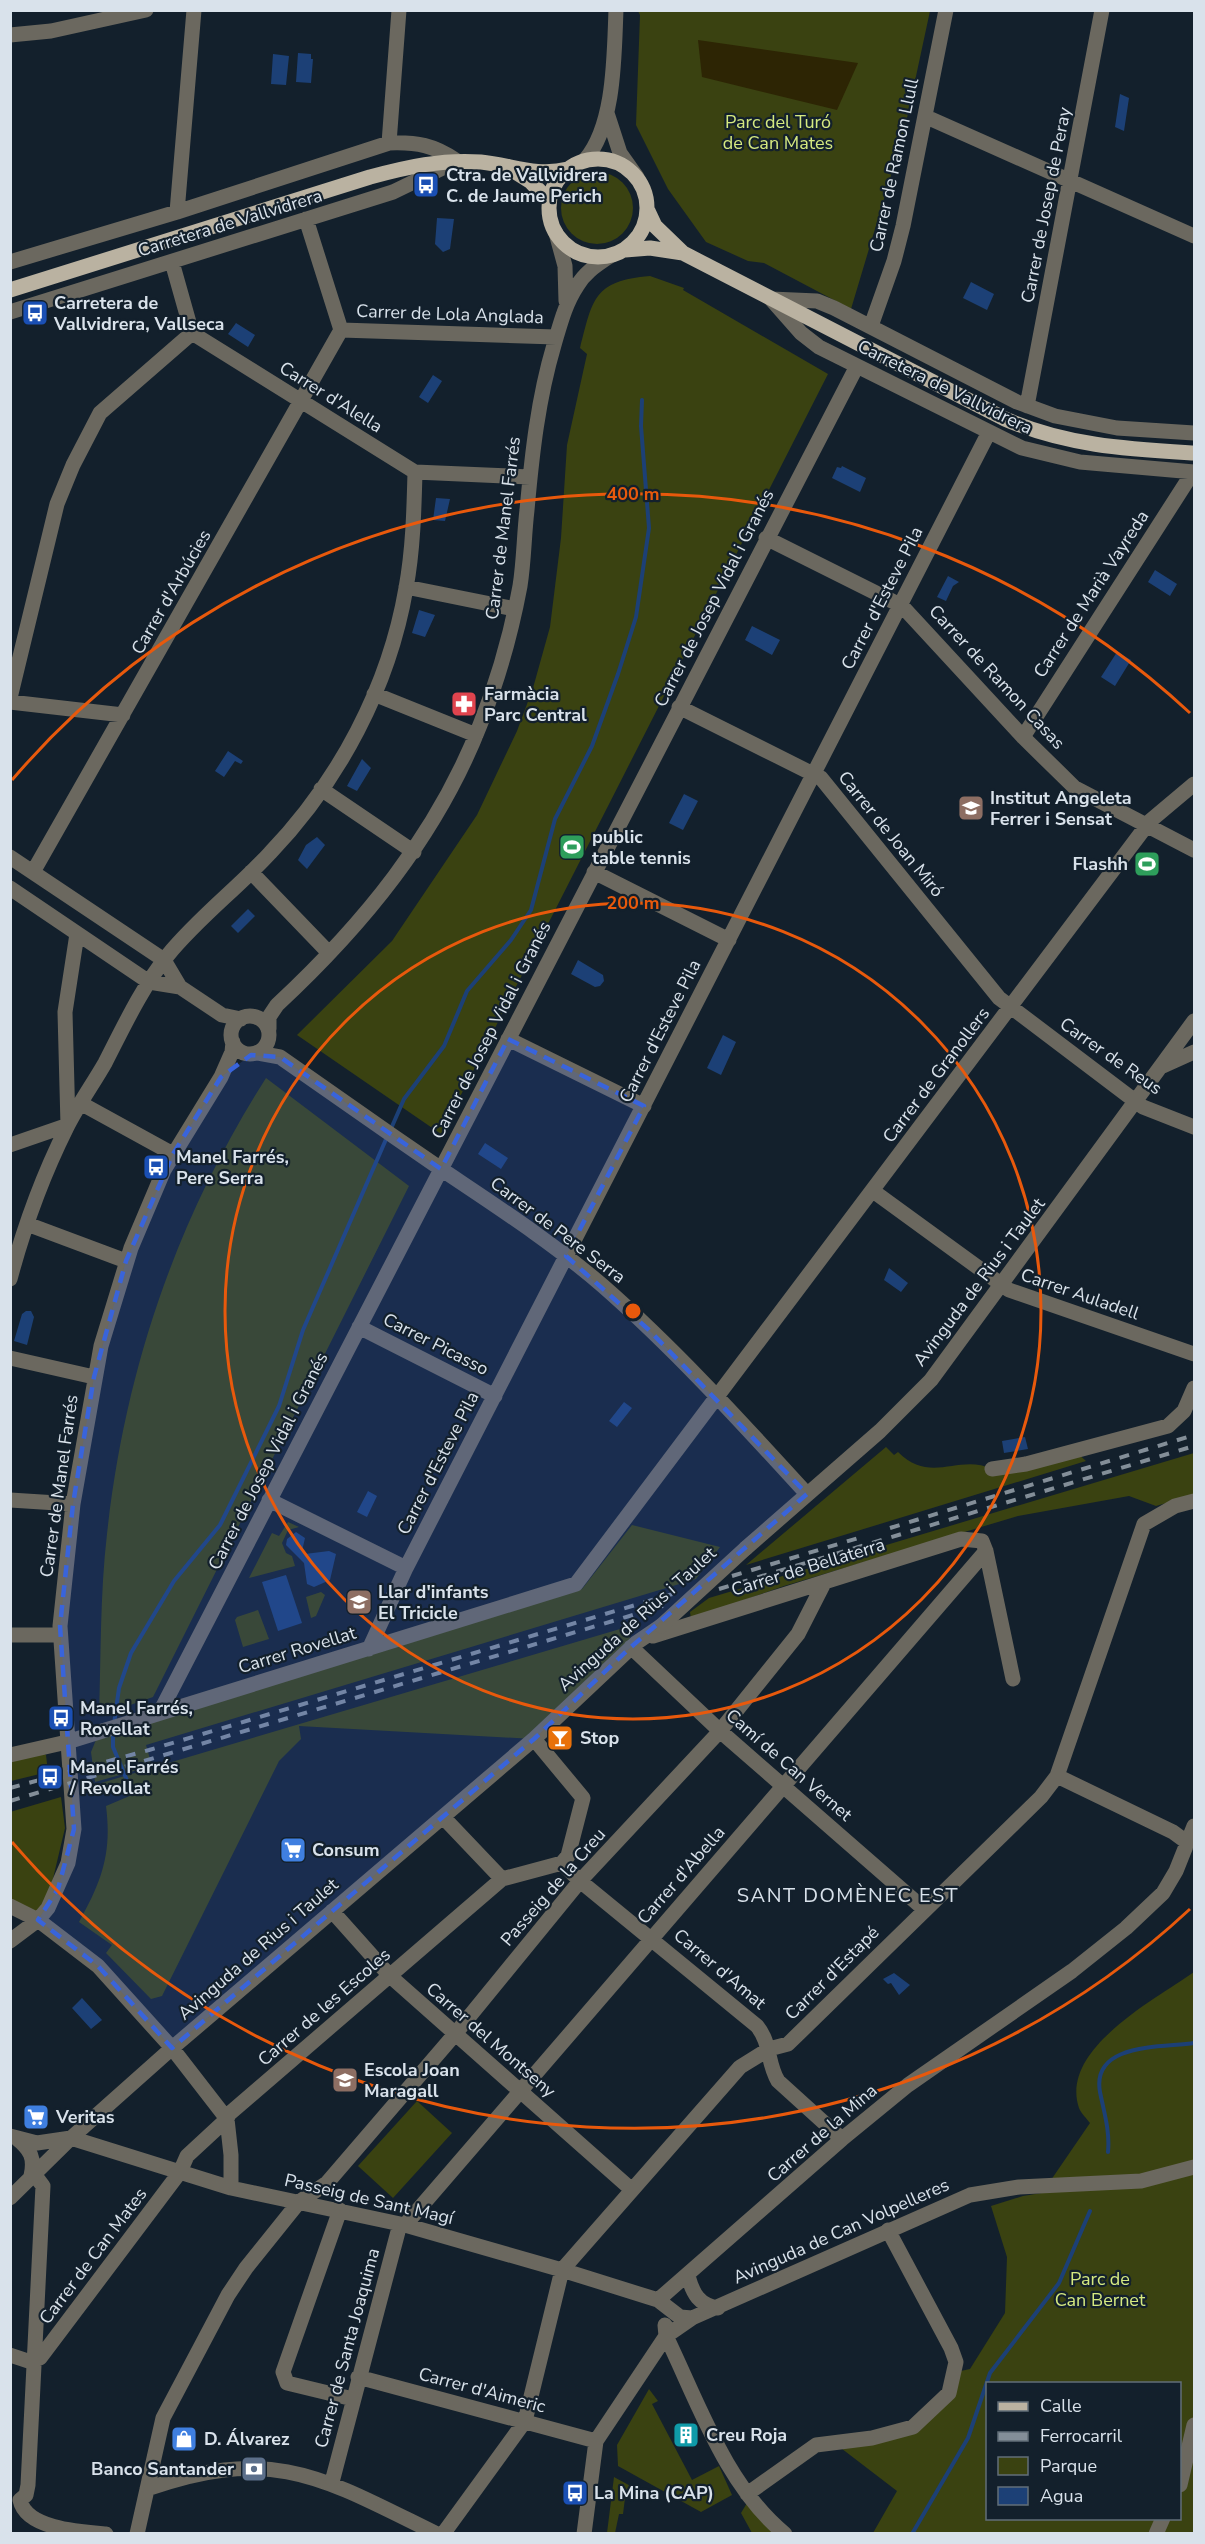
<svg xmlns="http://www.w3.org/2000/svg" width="1205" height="2544" font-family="'Nunito Sans',sans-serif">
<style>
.green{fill:#3a4211;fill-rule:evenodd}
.sand{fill:#2d2504}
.water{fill:#1c4076}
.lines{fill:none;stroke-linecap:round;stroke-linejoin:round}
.stream{stroke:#1c4076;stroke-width:4}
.minor{stroke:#6b685f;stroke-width:15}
.major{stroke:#bab2a1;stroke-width:15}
.rail{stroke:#838e98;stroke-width:4;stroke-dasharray:10 10;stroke-linecap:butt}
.minor-bridge{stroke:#6b685f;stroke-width:15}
.marked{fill:#3964db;fill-opacity:0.2;stroke:#3964db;stroke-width:4.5;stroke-dasharray:12 8;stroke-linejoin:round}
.ring{fill:none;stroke:#e8590c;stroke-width:3}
.labels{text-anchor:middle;stroke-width:4.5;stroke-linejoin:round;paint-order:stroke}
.park-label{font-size:18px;fill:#d5e980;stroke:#13202c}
.street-label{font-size:18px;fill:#d9e2eb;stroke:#13202c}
.poi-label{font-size:18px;font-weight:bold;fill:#d9e2eb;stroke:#13202c;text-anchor:start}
.neighbourhood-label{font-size:20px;letter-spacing:1.5px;fill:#d9e2eb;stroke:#13202c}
.centre{fill:#e8590c;stroke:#13202c;stroke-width:3}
.ring-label{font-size:18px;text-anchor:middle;font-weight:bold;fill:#e8590c;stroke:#13202c;stroke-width:4.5;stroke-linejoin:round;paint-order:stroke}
</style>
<rect width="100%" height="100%" fill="#13202c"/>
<path class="green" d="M638,11h292l-26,121 -53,177 -87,-46 -16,-2 -42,-19 -38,-53 -32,-64 4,-110z
M561 208a36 36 0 1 1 72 0a36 36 0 1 1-72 0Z
M650,276l34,12 -1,2 145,84 -387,760 -144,-99 95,-94 85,-126 40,-84 16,-43 17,-61 11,-89 6,-93 20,-91 -7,-6c13,-49 13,-67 70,-72z
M266,1078l143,108 -256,511 -54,19c2,-60 1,-122 8,-182 18,-165 70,-316 159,-456z
M886,1447l8,8 4,-3c33,33 61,1 94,17l83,-18 11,10 -340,104z
M1194,1453v42l-38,11 -27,-10 -111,20 -234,70 -93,33 -1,-7 19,-14z
M288,1522l11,5 -11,3 -6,13 4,10 6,3 3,10 -46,12 23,-45 7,3z
M632,1525l88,22 -24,32 -550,166 6,21 -57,16 -4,-30 7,-17 484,-146z
M321,1592l4,3 -9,21 -5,2 -5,-21z
M258,1610l11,29 -26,8 -8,-27 2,-3z
M620,1629l16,14 -102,96 -235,-13 2,13 -22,22 -117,235 -11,3 -45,-46 6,-8 -33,-23c23,-41 33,-69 27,-116l26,-11 -3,-9 -25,8 -3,-11z
M42,1752l4,3 2,17 -37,9 -1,-21z
M61,1797l4,31 -14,59 -13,33 -27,-14 -1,-94z
M1194,1972v561h-321l24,-42 -64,-49 38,-4 64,-29 21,-37 14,-3 35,-56 2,-56 -16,-51 32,-10 25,-4 3,-12 39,-57c-3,-4 -9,-10 -11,-15 -20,-59 77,-109 115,-136zM988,2384h192v134h-192z
M417,2101l35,32 -59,65 -35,-32z
M649,2389l9,12 -6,3 40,76 27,-14 13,29 -31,17 -83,-46 -1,-21z
M614,2477l22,12 -3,6 -8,3 -2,16h-4l-4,19h-8z
M750,2498l35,35h-33l-11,-20z"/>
<path class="sand" d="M698,40l160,23 -21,47 -135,-33z"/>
<path class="water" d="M298,53l13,1v5h2l-2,24 -15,-1z
M273,54l16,2 -3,29 -15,-1z
M1120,94l9,4 -5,33 -9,-4z
M437,218l17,1 -4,30 -7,3 -8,-8z
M971,282l23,12 -7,16 -24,-12z
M236,323l19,12 -7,12 -20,-13z
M433,375l9,6 -14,22 -9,-6z
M842,466l24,12 -6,14 -28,-14 5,-11 4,1z
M436,498l14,1 -5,22 -12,-1z
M1155,570l22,14 -7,12 -22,-14z
M948,576l11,6 -6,4 -7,15 -9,-4z
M419,610l16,5 -10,22 -13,-4z
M752,626l28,14 -8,15 -27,-15z
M1117,652l14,8 -16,26 -14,-9z
M228,751l15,10 -2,3 -6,-3 -11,16 -9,-6z
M362,759l9,9 -14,23 -10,-5z
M684,794l14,7 -15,29 -14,-7z
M317,837l8,8 -18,24 -9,-9 8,-15z
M248,909l7,7 -17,17 -7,-7z
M578,960l25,15 1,6 -4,5 -5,1 -24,-13z
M723,1035l13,7 -15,33 -14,-7z
M485,1143l23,15 -7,11 -23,-15z
M889,1268l19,15 -7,9 -17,-12z
M26,1311h5l3,6 -7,28 -13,-4 8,-27z
M624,1402l8,6 -15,19 -8,-6z
M1025,1437l3,12 -24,4 -2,-12z
M368,1491l9,5 -10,21 -10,-5z
M296,1532l9,6 -3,13 3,3 24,-3 7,3 -6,26 -16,7 -7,-3 -3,-21 -18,-18 1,-6z
M286,1575l16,48 -24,8 -16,-49z
M894,1973l16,12 -11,10 -8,-12 -3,1 -5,-5z
M82,1998l20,22 -11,9 -19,-21z"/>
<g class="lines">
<path class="stream" d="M390,1131l14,-32 40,-53 23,-55 44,-51 20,-30 24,-91 37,-73 26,-72 18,-57 13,-89 -8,-102 1,-26
M114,1724l5,-36 12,-35 43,-72 46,-56 59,-119 24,-76 84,-193
M113,1731v16l16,38
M1108,2152c2,-21 -4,-40 -8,-60 -9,-50 63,-44 94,-49
M912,2534l56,-96 22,-65 69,-90 31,-72"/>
<path class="minor" d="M10,35l41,-4 95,-21
M607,113l13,40 17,24
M931,119l263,117
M389,143l10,-133
M585,160c30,-35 29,-104 31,-150
M177,212l17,-202
M306,219l35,111
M556,233l9,33 1,35
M10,262l167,-50 212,-69c28,-1 45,2 68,18l-64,31 -383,120
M172,262l20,71 223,139 115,5
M771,299l30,34 18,14 203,101 58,14 114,10
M771,299l46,2 17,7 183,94 38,14 62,12 77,5
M871,326l23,-65 9,-35 43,-216
M341,330l215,7
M1027,406l75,-396
M766,538l136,68 121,131 52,51 119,62
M406,587l109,22
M374,694l102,41
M10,698l47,-194 16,-39 27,-52 92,-80
M10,702l113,13
M679,707l142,71 178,220 144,109 51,20
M1023,737l170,-265
M321,789l93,63
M10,857l154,103 16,27 42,28 19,4
M33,872l308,-542
M251,872l78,81
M594,872l135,68
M10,888l139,94 31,5
M231 1035a19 19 0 1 1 38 0a19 19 0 1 1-38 0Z
M269,1029v-12l8,-12c86,-80 160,-170 203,-280 18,-45 31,-91 40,-139 4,-25 4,-51 7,-76 5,-56 11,-111 27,-165 6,-20 11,-41 23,-59 8,-14 20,-21 33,-30
M508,1039l136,67
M258,1053l22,4c53,37 107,75 161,112 55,37 111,73 162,117 73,64 139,137 204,208
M1163,1066l31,-14
M82,1104l91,50
M10,1145l58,-20 -3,-113 12,-78
M873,1191l136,99 185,64
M27,1224l99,37
M10,1279c14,-52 33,-104 57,-152 11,-22 26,-43 38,-64 19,-37 37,-76 63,-108 30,-37 70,-67 102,-102 69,-72 119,-166 136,-265 7,-38 8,-77 9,-116
M359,1327l136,69
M10,1358l84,19
M992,1469l34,-5 142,-38 16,-15 10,-23
M10,1500l63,4
M269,1500l137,68
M746,1548l134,-117 51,-51 263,-359
M10,1635h50
M653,1636l308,-97 21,2 4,10 27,128
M631,1647l89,84 204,178
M369,1649l37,-81 583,-1136
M160,1712l697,-1346
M10,1755l57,-13 509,-158 574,-763 44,-37
M1057,1776l116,56 15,11
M443,1817l59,62 60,-16 6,-7 15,-58 -49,-59
M562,1863l18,18 177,145c14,17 10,37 21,55l64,58
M10,1906l28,14 60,46 74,82 55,71 4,36v33
M332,1911l58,65 242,214
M10,1941l28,-21 10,-12 20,-45 6,-34 -14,-203 13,-122 28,-158 30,-98 33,-78 57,-93 11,-25 1,-10
M10,2136l27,7 34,-5
M16,2138c15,12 19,20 15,38
M71,2138l160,50 174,37 157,45 96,30 22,17 12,1
M10,2198l61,-60 100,-89 363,-310 102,-96 25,-17
M340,2210l-57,162 4,11 66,16
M405,2225l581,-674
M688,2276c5,18 11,29 30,32
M658,2300l184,-161 66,-54 164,-114 54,-43 37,-35 13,-22 18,-45
M666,2336l26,-18 278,-123 49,-8 122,-6 53,-14
M666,2336c32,66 60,150 119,198
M10,2355l21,7 9,-4 140,-186 7,-16 40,-37 2,-5 273,-235
M358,2377l238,64
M332,2482l68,-258
M1180,2485l14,-60
M147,2489c127,-45 178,-10 290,45
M747,2494l69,-49 56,-7 41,-11 36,-34 7,-31 -5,-14 -63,-118
M20,2500l6,-5 2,-10 15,-299 -6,-8 -6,-2
M20,2500c6,29 61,32 86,34
M137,2534l26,-116 65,-123 18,-27 53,-66 28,-19 128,-149 125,-153 140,-150 78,-97 25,-49
M443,2534l82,-113 37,-151 178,-203 29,-18 19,-5 253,-247 16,-21 87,-252 31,-18 19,-5
M584,2534l12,-93 70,-105 -1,-11
M1156,2534l7,-16"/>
<path class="major" d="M549 208a49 49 0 1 1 98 0a49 49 0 1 1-98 0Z
M515,172l16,10 18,19
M648,211l7,15 28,27 322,166c62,27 123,30 189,34
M625,250l25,-2 33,5
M10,290l360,-113c37,-10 72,-18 111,-15 31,3 55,15 87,7"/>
<path class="rail" d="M890,1528l304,-93
M732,1576l133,-40
M719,1589l475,-143
M10,1788l139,-38 530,-158
M10,1801l653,-195"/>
<path class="minor-bridge" d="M661,1626l85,-78"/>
</g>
<path class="marked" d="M508,1039l136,67 -78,150 83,74 158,164 -176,153 -97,92 -362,309 -74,-82 -60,-46 20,-31 16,-60 -14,-203 13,-122 21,-127 32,-116 47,-107 48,-77 30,-22 29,2 161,112z"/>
<g class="ring">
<circle cx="633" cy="1311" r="408"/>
<path d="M1190 1909A817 817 0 0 1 12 1842M12 780A817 817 0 0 1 1190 713"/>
</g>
<defs>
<symbol id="bus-square" viewBox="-11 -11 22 22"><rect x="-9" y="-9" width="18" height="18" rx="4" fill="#1a4fb4" stroke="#13202c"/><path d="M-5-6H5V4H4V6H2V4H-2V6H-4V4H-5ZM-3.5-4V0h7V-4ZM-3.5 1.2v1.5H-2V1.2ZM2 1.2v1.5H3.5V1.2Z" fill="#fff"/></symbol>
<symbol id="pharmacy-square" viewBox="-11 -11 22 22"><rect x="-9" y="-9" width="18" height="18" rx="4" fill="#e0444e" stroke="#13202c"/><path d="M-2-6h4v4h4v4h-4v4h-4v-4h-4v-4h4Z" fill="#fff"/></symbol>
<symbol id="school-square" viewBox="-11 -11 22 22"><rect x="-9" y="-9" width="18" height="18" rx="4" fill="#8d6e63" stroke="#13202c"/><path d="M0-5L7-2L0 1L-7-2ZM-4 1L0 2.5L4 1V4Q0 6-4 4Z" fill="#fff"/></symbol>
<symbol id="stadium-square" viewBox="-11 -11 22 22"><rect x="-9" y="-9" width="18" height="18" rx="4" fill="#2e9e5b" stroke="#13202c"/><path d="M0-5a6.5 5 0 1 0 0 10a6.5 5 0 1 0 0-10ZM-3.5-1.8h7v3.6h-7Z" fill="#fff"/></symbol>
<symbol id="bar-square" viewBox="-11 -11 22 22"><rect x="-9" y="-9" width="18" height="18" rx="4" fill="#e8710a" stroke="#13202c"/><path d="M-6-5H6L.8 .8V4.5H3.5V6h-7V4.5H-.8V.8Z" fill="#fff"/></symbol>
<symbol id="supermarket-square" viewBox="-11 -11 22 22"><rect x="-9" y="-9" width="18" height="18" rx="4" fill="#3f7fe0" stroke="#13202c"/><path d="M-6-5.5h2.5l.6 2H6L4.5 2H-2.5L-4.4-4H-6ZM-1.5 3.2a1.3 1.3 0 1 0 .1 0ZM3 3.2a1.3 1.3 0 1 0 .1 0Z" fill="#fff"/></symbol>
<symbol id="building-square" viewBox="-11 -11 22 22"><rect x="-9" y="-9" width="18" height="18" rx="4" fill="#0f9aa8" stroke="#13202c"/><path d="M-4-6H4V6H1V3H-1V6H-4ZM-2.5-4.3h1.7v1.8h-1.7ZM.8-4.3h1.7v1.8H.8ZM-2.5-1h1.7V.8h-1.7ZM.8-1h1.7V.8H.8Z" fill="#fff"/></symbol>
<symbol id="shop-square" viewBox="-11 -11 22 22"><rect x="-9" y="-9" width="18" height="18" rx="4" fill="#3f7fe0" stroke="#13202c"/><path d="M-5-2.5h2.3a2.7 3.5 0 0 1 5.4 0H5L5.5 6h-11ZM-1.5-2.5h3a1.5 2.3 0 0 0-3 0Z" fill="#fff"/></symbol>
<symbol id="bank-square" viewBox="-11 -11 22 22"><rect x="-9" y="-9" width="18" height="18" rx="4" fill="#5c6f8a" stroke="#13202c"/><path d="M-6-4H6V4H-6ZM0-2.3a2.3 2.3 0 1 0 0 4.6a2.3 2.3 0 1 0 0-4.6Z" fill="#fff"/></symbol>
</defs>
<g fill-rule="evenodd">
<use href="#bus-square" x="411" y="170" width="30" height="30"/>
<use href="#bus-square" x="20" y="298" width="30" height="30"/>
<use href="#pharmacy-square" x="449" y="689" width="30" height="30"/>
<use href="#school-square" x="956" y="793" width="30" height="30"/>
<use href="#stadium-square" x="557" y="832" width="30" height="30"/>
<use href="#stadium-square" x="1132" y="849" width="30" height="30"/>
<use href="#bus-square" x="141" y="1152" width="30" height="30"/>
<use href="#school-square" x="344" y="1587" width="30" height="30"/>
<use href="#bus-square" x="46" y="1703" width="30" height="30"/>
<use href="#bar-square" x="545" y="1723" width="30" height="30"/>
<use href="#bus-square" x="35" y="1762" width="30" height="30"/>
<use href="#supermarket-square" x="278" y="1835" width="30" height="30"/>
<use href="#school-square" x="330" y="2065" width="30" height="30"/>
<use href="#supermarket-square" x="21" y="2102" width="30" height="30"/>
<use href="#building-square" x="671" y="2420" width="30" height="30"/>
<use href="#shop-square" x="169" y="2424" width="30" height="30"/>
<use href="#bank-square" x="239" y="2454" width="30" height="30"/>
<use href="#bus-square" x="560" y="2478" width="30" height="30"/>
</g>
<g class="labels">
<g class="park-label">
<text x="778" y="128">Parc del Turó<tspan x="778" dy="21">de Can Mates</tspan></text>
<text x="1100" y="2285">Parc de<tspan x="1100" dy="21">Can Bernet</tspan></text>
</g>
<g class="street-label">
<text transform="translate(894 165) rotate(-78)" y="6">Carrer de Ramon Llull</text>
<text transform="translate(1046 205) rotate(-79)" y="6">Carrer de Josep de Peray</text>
<text transform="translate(230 223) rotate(-17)" y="6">Carretera de Vallvidrera</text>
<text transform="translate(450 314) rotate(2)" y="6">Carrer de Lola Anglada</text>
<text transform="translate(945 387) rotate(26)" y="6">Carretera de Vallvidrera</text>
<text transform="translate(331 397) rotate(32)" y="6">Carrer d'Alella</text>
<text transform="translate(503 528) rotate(-83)" y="6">Carrer de Manel Farrés</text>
<text transform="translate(171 592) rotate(-60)" y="6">Carrer d'Arbúcies</text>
<text transform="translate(1091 594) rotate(-57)" y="6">Carrer de Marià Vayreda</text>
<text transform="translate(714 598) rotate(-63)" y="6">Carrer de Josep Vidal i Granés</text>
<text transform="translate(882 598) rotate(-63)" y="6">Carrer d'Esteve Pila</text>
<text transform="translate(997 677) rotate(47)" y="6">Carrer de Ramon Casas</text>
<text transform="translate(891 834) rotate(51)" y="6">Carrer de Joan Miró</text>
<text transform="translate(491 1030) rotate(-63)" y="6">Carrer de Josep Vidal i Granés</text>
<text transform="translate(660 1031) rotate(-63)" y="6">Carrer d'Esteve Pila</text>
<text transform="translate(1111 1056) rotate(35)" y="6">Carrer de Reus</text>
<text transform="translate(936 1075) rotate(-53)" y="6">Carrer de Granollers</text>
<text transform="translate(558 1230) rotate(37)" y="6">Carrer de Pere Serra</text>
<text transform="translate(979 1282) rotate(-53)" y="6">Avinguda de Rius i Taulet</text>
<text transform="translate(1080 1294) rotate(19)" y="6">Carrer Auladell</text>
<text transform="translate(436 1344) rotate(27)" y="6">Carrer Picasso</text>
<text transform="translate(268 1461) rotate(-63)" y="6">Carrer de Josep Vidal i Granés</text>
<text transform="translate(438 1463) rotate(-63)" y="6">Carrer d'Esteve Pila</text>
<text transform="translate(59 1486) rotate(-82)" y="6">Carrer de Manel Farrés</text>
<text transform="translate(808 1567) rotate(-17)" y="6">Carrer de Bellaterra</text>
<text transform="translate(637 1619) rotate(-42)" y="6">Avinguda de Rius i Taulet</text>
<text transform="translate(297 1650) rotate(-17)" y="6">Carrer Rovellat</text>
<text transform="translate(789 1765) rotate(41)" y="6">Camí de Can Vernet</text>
<text transform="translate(681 1875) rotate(-49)" y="6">Carrer d'Abella</text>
<text transform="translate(553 1887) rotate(-49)" y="6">Passeig de la Creu</text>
<text transform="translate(258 1949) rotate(-41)" y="6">Avinguda de Rius i Taulet</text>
<text transform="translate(720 1969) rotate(40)" y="6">Carrer d'Amat</text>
<text transform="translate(832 1973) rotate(-45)" y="6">Carrer d'Estapé</text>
<text transform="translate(324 2007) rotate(-41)" y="6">Carrer de les Escoles</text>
<text transform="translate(491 2040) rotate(41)" y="6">Carrer del Montseny</text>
<text transform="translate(822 2133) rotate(-41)" y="6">Carrer de la Mina</text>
<text transform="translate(369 2199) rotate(13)" y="6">Passeig de Sant Magí</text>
<text transform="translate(841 2231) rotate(-24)" y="6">Avinguda de Can Volpelleres</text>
<text transform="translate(93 2256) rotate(-53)" y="6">Carrer de Can Mates</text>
<text transform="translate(347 2348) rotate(-75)" y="6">Carrer de Santa Joaquima</text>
<text transform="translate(482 2390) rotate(15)" y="6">Carrer d'Aimeric</text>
</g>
<g class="poi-label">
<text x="446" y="181">Ctra. de Vallvidrera<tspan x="446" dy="21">C. de Jaume Perich</tspan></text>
<text x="54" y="309">Carretera de<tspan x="54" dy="21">Vallvidrera, Vallseca</tspan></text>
<text x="484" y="700">Farmàcia<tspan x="484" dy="21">Parc Central</tspan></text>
<text x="990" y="804">Institut Angeleta<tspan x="990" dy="21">Ferrer i Sensat</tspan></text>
<text x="592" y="843">public<tspan x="592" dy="21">table tennis</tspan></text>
<text x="1128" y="870" text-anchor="end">Flashh</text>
<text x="176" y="1163">Manel Farrés,<tspan x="176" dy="21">Pere Serra</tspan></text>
<text x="378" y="1598">Llar d'infants<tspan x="378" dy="21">El Tricicle</tspan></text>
<text x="80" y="1714">Manel Farrés,<tspan x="80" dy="21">Rovellat</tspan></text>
<text x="580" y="1744">Stop</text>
<text x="70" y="1773">Manel Farrés<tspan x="70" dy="21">/ Revollat</tspan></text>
<text x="312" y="1856">Consum</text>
<text x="364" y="2076">Escola Joan<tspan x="364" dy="21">Maragall</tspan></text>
<text x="56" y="2123">Veritas</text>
<text x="706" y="2441">Creu Roja</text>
<text x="204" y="2445">D. Álvarez</text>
<text x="234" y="2475" text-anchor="end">Banco Santander</text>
<text x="594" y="2499">La Mina (CAP)</text>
</g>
<g class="neighbourhood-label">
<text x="848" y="1902">SANT DOMÈNEC EST</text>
</g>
</g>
<circle cx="633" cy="1311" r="9" class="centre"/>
<g class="ring-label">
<text x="633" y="500">400 m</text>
<text x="633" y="909">200 m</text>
</g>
<rect width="1205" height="2544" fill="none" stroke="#d9e2eb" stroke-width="24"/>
<rect x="986" y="2382" width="195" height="138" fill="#13202c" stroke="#626e78" stroke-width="1.5"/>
<rect x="998" y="2402" width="30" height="9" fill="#bab2a1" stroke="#626e78" stroke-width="1.5"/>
<text x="1040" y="2412" font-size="18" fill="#d9e2eb">Calle</text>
<rect x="998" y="2432" width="30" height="9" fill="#838e98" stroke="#626e78" stroke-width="1.5"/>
<text x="1040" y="2442" font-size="18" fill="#d9e2eb">Ferrocarril</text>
<rect x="998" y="2457" width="30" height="18" fill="#3a4211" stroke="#626e78" stroke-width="1.5"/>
<text x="1040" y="2472" font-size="18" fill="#d9e2eb">Parque</text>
<rect x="998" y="2487" width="30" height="18" fill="#1c4076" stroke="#626e78" stroke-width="1.5"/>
<text x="1040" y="2502" font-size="18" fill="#d9e2eb">Agua</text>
</svg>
